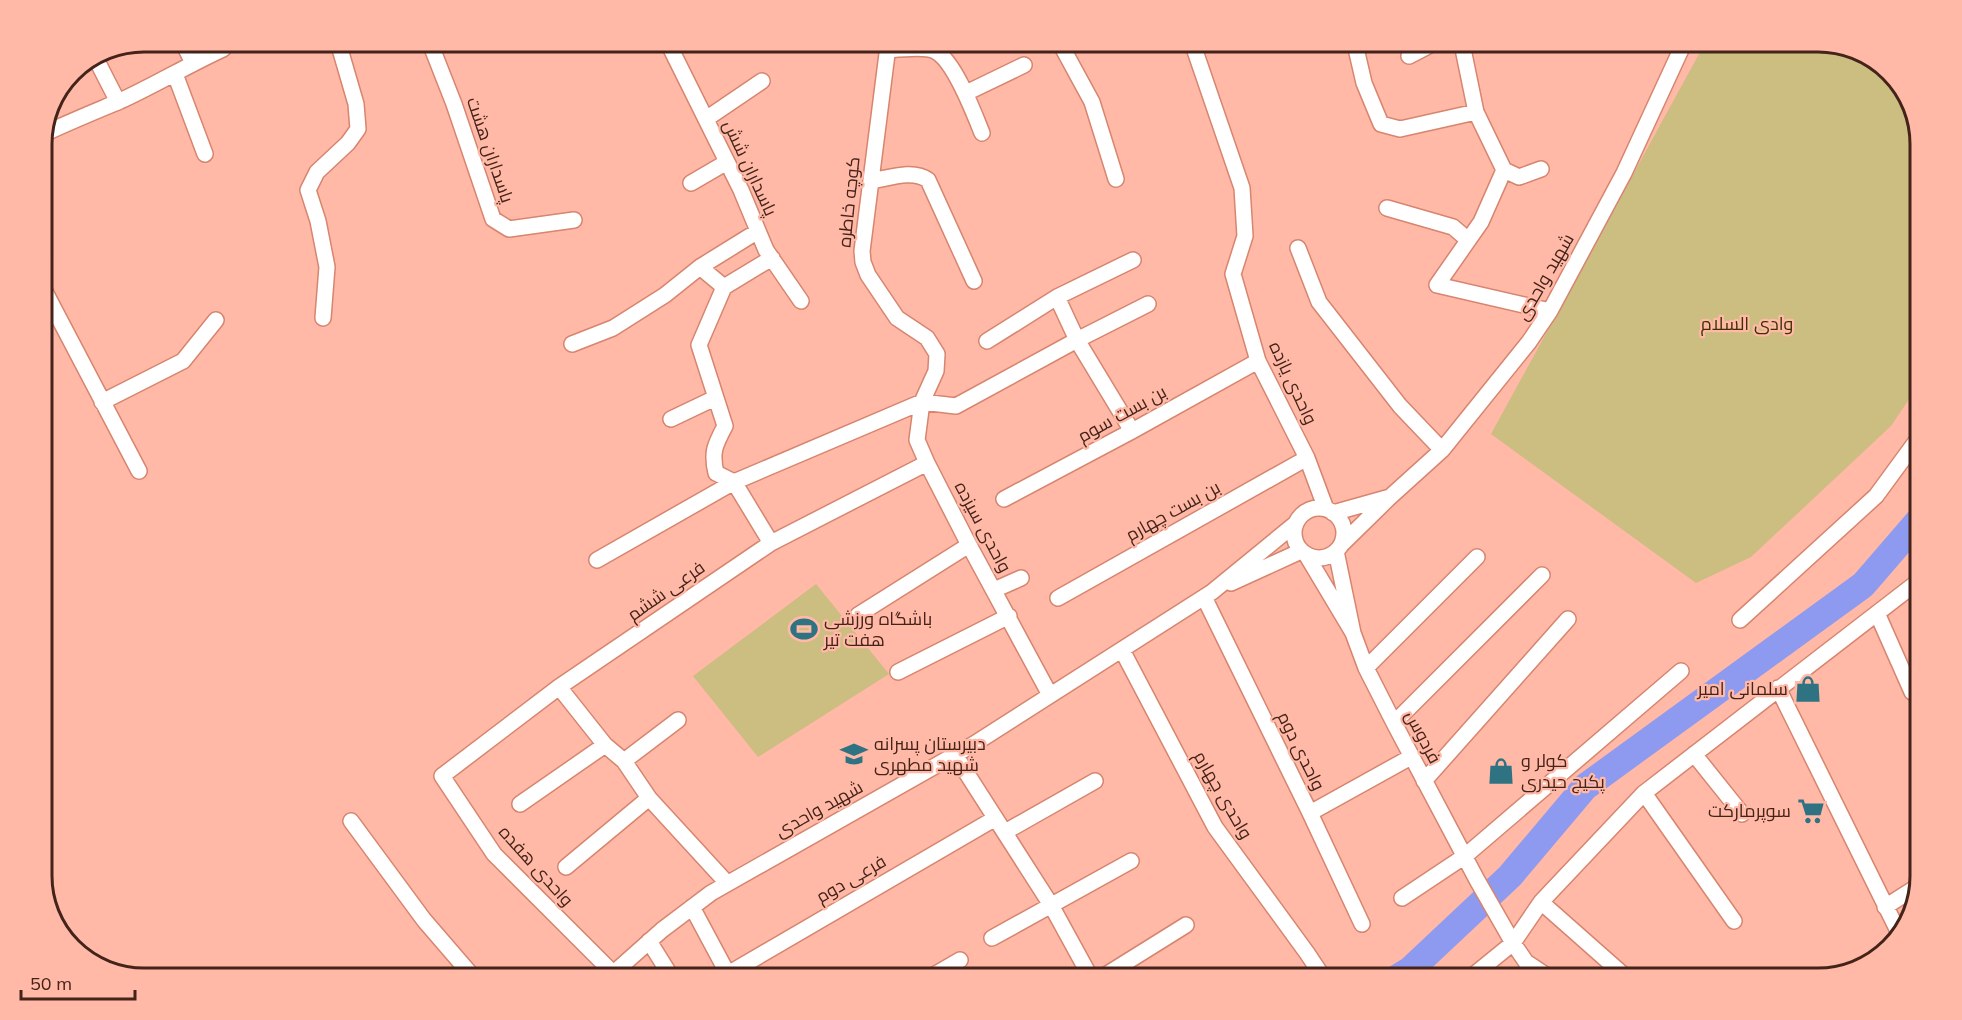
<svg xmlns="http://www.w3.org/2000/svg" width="1962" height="1020" font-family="Mulish,Cairo,sans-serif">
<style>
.green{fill:#ccbd81}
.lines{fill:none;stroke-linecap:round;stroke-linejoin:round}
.river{stroke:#8d9af0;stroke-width:27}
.minor-casing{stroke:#d7856f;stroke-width:18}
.minor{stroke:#fff;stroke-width:15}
.labels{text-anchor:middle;stroke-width:4.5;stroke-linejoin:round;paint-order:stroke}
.street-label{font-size:18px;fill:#44231a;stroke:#ffb9a6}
.park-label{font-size:18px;fill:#3b3102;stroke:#ffb9a6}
.poi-label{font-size:18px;fill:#44231a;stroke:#ffb9a6;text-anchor:start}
.rim{fill:none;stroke:#44231a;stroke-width:3}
</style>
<rect width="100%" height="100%" fill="#ffb9a6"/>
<path class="green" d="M1818,42l45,11 40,35 12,36 2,58 3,8v193l-29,43 -140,131 -55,26 -205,-149 214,-391z
M816,584l73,90 -131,83 -65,-81z"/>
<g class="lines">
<path class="river" d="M1397,978l13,-8 100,-94 75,-89 278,-202 57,-66"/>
<defs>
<path id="minor" d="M1355,44l9,39 17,41 19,5 76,-17
M1462,44l14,68 28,58 -23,52 -44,63 113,26
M1061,45l31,57 24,77
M1193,45l49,143 3,48 -12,38 25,87 49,97 19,51
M888,46l-26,205 1,11 5,13 29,43 30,20 10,16 -1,17 -14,31 -5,38 10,23 42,82 81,150
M670,47l71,143 25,60 35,51
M432,48l22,56 39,115 16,10 65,-9
M186,49l7,14
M888,50c11,-1 38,-4 47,1 19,9 39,62 47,82
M1409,56l23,-12
M95,57l23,45
M175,74l30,80
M966,93l58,-28
M706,119l56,-38
M44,134c25,-12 50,-22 76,-33 35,-16 68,-36 103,-52
M1504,170l15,7 22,-8
M871,181c18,-3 42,-12 57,-1l46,101
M691,183l36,-21
M1387,208l66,19 14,12
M1298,248l21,54 81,104 42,44
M700,267l24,20
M42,286l97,185
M1057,297l20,43 55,91
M323,318l4,-51 -9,-46 -10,-31 9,-18 31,-29 10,-14 -2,-25 -16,-55
M987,341l70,-44 76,-37
M572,344l41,-16 52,-33 35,-28 58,-36
M102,402l81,-41 33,-41
M671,419l44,-21
M1390,497l52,-47 87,-108 21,-31 74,-138 60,-130
M1004,499l128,-68 126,-70
M1294 533a25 25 0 1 1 50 0a25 25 0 1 1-50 0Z
M1333,513l57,-16 -49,48
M771,543l-37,-61 -18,-9c-5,-21 -1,-28 9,-47l-26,-81 25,-58 48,-29
M1307,556l46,77 -17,-82
M597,560l137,-78 188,-80 34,4 121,-66 71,-36
M1231,583l70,-32
M994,590l27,-12
M1204,597l106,216 52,111
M1058,598l249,-140
M1877,613l35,79 8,5
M858,615l111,-70
M1740,620l136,-124 44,-60
M1353,633l13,35 28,55 83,157 36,63 13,19 7,16
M1122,650l93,177 92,126 14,21 -7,4
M1366,668l111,-111
M898,672l111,-56
M559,687l46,58 19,16 25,37 78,85
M1778,688l121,245
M1394,723l148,-148
M1694,754l48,60
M955,755l96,150 40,73
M624,761l54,-41
M1424,781l144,-162
M1644,793l90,128
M520,804l85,-59
M1310,813l101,-56
M351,821l73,99 50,58
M1005,832l90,-51
M566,867l83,-69
M1402,898l63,-42 216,-185
M1541,902l86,76
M692,907l38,71
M1885,907l33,-21
M992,938l139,-77
M649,941l23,37
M1526,962l24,16
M613,973l-119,-119 -52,-78 117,-89 212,-144 156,-80
M728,974l266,-155
M608,978l54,-48 49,-37 263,-149 238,-152 83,-68
M929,978l31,-18
M1101,978l85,-53
M1470,978l43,-35 28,-41 103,-109 276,-213"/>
</defs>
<use href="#minor" class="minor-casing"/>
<use href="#minor" class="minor"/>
</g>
<defs>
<symbol id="stadium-bare" viewBox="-9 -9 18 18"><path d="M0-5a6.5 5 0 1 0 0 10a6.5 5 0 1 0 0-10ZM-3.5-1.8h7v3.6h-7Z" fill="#2f7383" stroke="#ffb9a6" stroke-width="2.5" paint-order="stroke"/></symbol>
<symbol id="shop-bare" viewBox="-9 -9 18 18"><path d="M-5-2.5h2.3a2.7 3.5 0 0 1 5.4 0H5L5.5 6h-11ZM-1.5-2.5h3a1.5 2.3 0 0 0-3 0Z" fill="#2f7383" stroke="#ffb9a6" stroke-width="2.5" paint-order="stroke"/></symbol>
<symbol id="school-bare" viewBox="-9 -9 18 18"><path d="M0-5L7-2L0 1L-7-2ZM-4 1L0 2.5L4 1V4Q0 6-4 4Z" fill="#2f7383" stroke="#ffb9a6" stroke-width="2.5" paint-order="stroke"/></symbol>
<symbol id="supermarket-bare" viewBox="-9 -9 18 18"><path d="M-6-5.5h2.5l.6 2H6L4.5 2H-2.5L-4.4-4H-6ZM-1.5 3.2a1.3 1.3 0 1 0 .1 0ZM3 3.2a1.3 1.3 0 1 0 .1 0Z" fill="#2f7383" stroke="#ffb9a6" stroke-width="2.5" paint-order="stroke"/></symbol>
</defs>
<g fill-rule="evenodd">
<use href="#stadium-bare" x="785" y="610" width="38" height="38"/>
<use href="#shop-bare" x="1789" y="670" width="38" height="38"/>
<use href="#school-bare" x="835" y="735" width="38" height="38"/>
<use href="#shop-bare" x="1482" y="752" width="38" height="38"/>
<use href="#supermarket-bare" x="1792" y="792" width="38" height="38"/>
</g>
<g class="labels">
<g class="street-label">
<text transform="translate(490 150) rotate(71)" y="6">پاسداران هشت</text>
<text transform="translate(750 168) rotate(65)" y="6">پاسداران شش</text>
<text transform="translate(849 202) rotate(-84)" y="6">كوچه خاطره</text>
<text transform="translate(1545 277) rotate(-60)" y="6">شهید واحدی</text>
<text transform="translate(1293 383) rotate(65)" y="6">واحدی یازده</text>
<text transform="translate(1122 414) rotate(-29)" y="6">بن بست سوم</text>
<text transform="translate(1173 511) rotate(-29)" y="6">بن بست چهارم</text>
<text transform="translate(983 527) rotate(62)" y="6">واحدی سیزده</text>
<text transform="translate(666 591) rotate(-35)" y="6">فرعی ششم</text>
<text transform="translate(1423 737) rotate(62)" y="6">فردوس</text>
<text transform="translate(1301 751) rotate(64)" y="6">واحدی دوم</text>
<text transform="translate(1223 795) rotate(60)" y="6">واحدی چهارم</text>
<text transform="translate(819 809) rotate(-29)" y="6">شهید واحدی</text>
<text transform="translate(536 866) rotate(48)" y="6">واحدی هفده</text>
<text transform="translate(851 879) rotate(-30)" y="6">فرعی دوم</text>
</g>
<g class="park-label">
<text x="1747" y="330">وادی السلام</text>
</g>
<g class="poi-label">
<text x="824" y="625">باشگاه ورزشی<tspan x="824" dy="21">هفت تیر</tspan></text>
<text x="1788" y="695" text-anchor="end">سلمانی امیر</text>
<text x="874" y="750">دبیرستان پسرانه<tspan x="874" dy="21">شهید مطهری</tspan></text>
<text x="1521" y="767">کولر و<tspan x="1521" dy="21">پکیج حیدری</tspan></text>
<text x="1791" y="817" text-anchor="end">سوپرمارکت</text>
</g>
</g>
<path d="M0 0H1962V1020H0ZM144 52H1818A92 92 0 0 1 1910 144V876A92 92 0 0 1 1818 968H144A92 92 0 0 1 52 876V144A92 92 0 0 1 144 52Z" fill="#ffb9a6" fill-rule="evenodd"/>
<path class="rim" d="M144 52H1818A92 92 0 0 1 1910 144V876A92 92 0 0 1 1818 968H144A92 92 0 0 1 52 876V144A92 92 0 0 1 144 52Z"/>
<path d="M21 990v9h114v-9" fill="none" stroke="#44231a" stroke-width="3"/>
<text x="30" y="990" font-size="18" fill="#44231a" stroke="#ffb9a6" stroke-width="4.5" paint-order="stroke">50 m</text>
</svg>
